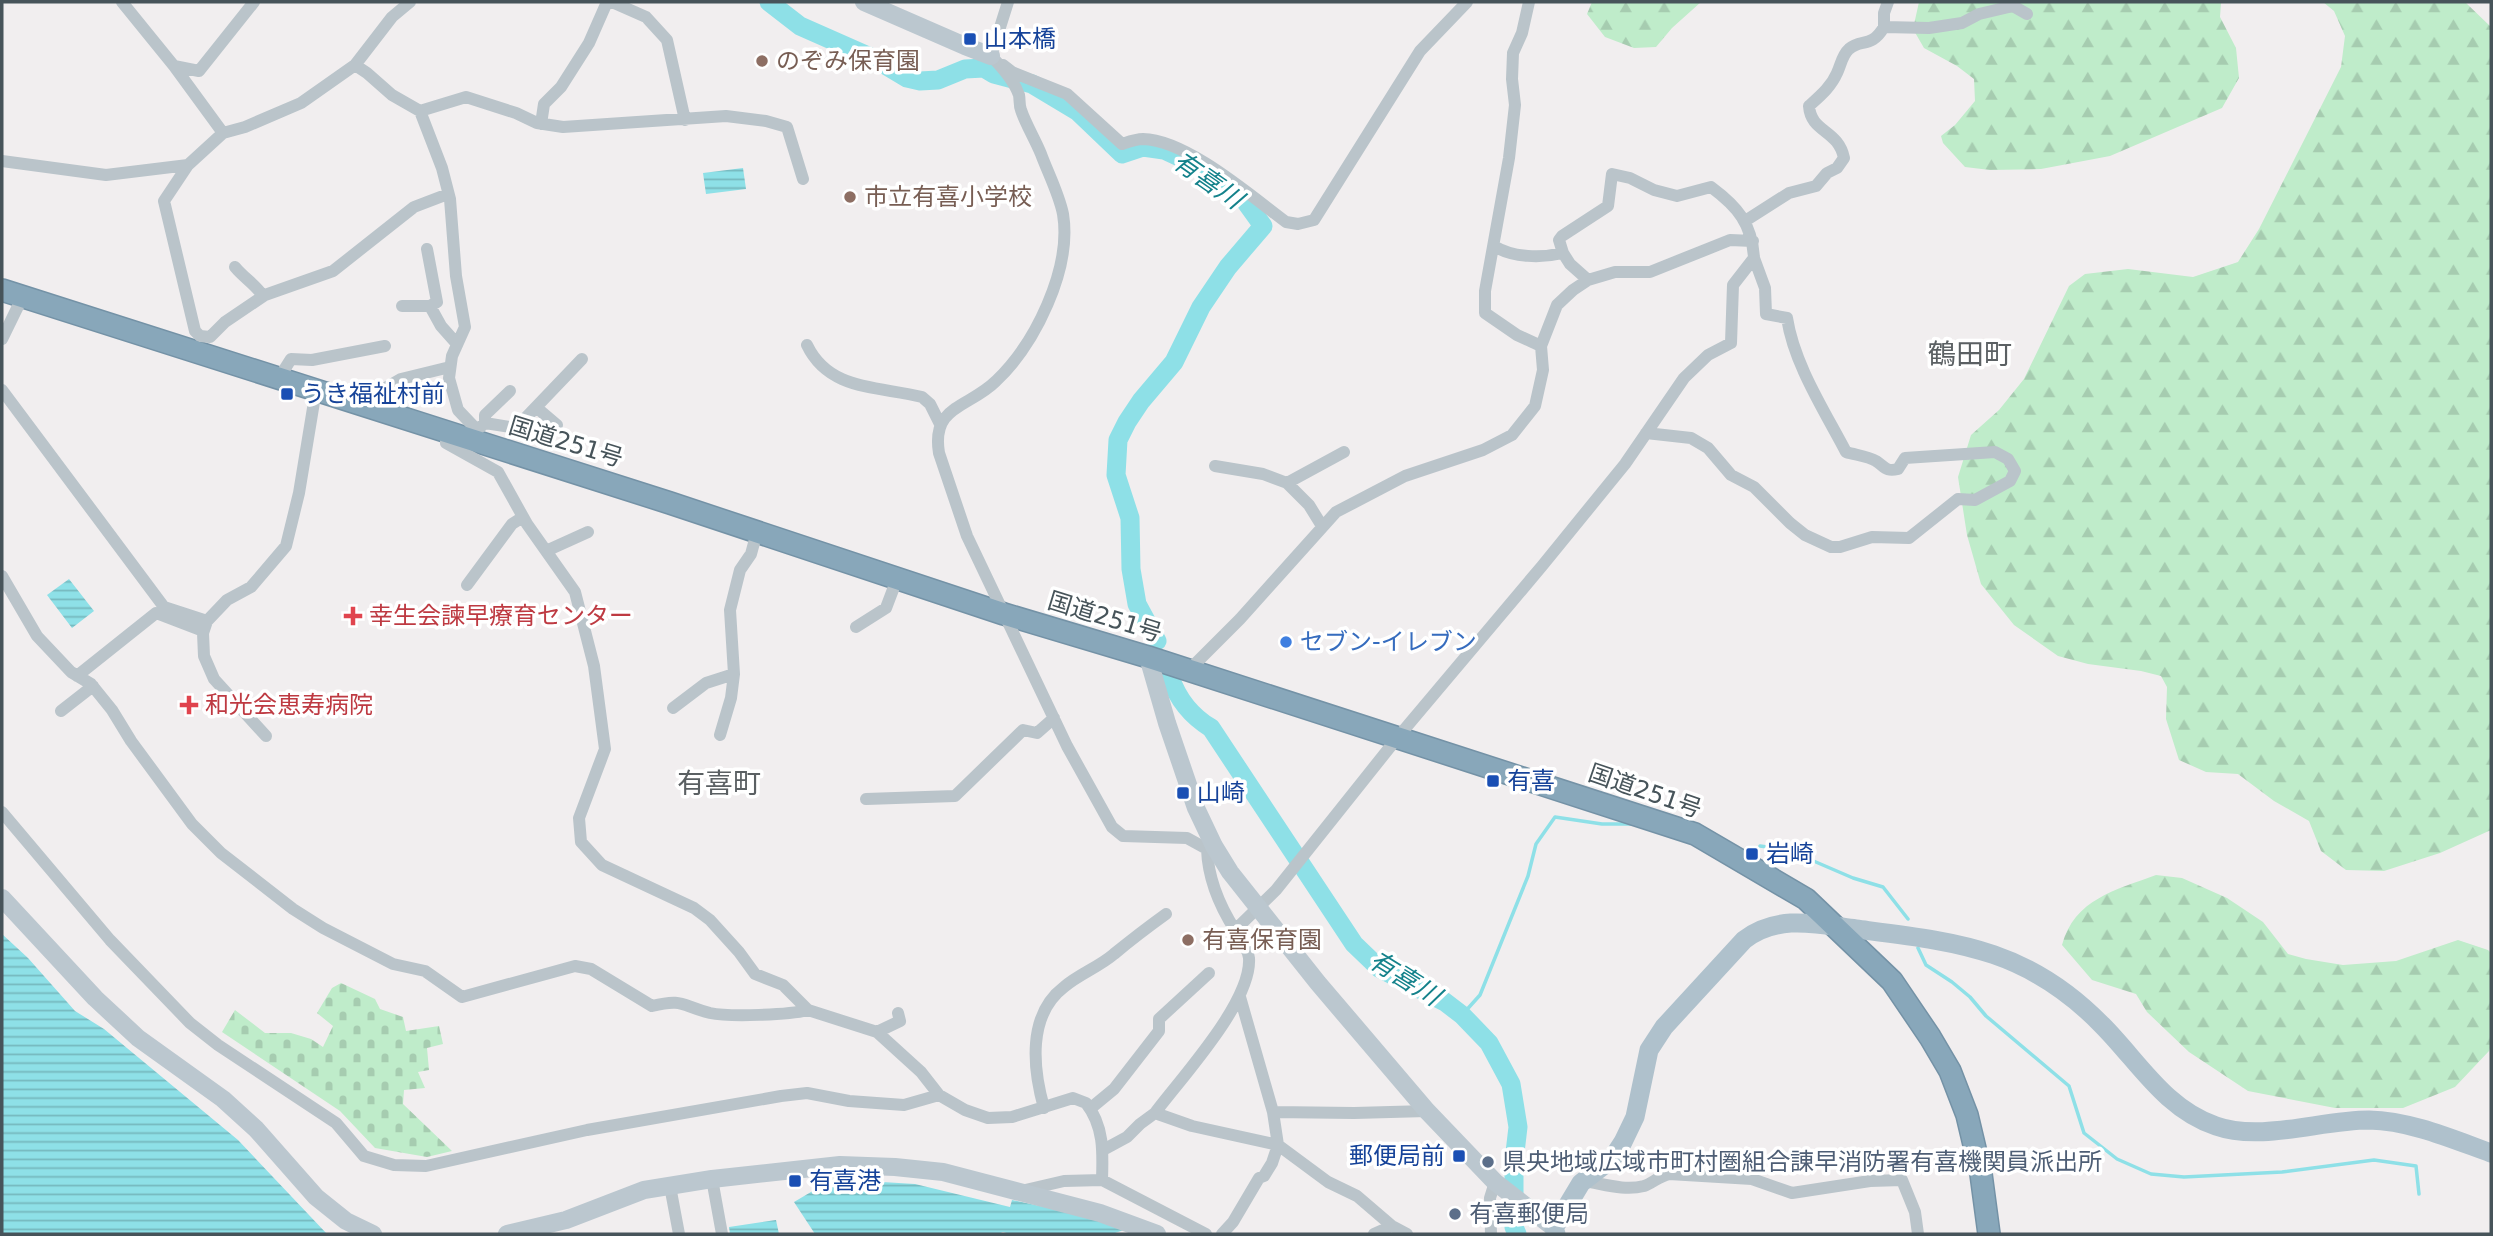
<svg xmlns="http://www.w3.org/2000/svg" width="2493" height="1236" font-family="'DejaVu Sans','Noto Sans JP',sans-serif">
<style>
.forest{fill:url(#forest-firs)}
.cemetery{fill:url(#cemetery-stones)}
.water{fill:url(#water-rules)}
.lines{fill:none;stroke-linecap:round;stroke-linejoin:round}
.stream{stroke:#8ee0e7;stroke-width:3.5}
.river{stroke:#8ee0e7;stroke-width:19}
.highway-casing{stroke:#7492a6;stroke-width:24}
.street{stroke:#bac4ca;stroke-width:12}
.secondary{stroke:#bbc7cf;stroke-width:18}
.primary{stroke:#afc1cc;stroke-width:19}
.highway{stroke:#88a7ba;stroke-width:21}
.transit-dot{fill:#1a4fb4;stroke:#fff;stroke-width:2.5}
.education-dot{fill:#8d6e63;stroke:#fff;stroke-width:2.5}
.health-dot{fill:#e0444e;stroke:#fff;stroke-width:2.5}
.shop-dot{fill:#3f7fe0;stroke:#fff;stroke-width:2.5}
.service-dot{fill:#5c6f8a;stroke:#fff;stroke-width:2.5}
.labels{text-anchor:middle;stroke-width:7;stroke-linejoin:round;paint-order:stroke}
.transit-label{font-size:24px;fill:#164399;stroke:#fff;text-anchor:start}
.education-label{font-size:24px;fill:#785e54;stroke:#fff;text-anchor:start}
.street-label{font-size:24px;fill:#47545a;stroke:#fff}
.health-label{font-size:24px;fill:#be3a42;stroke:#fff;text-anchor:start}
.shop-label{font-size:24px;fill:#366cbe;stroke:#fff;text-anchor:start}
.service-label{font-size:24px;fill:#4e5e75;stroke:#fff;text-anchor:start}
.water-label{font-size:26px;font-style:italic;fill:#14828b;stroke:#fff}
.quarter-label{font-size:28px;fill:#5b6063;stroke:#fff}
</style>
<defs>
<pattern id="forest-firs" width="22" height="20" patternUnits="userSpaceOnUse" patternTransform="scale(1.75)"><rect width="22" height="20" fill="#bfecca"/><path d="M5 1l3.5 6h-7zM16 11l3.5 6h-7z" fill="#a6ccb0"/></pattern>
<pattern id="cemetery-stones" width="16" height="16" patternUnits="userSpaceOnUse" patternTransform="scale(1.75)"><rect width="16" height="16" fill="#bfecca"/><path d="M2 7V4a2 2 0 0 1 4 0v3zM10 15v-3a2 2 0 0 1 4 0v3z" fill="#a6ccb0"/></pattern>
<pattern id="water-rules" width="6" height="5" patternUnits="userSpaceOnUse" patternTransform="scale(1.75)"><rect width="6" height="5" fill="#8ee0e7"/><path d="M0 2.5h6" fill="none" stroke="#76b8be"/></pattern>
</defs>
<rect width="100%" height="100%" fill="#f1eeef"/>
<path class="forest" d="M1592,2h109l-29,26 -16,19 -22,1 -29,-11 -18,-23z
M1919,2h304l-2,1 -1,14 16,31 3,30 -17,30 -112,48 -69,13 -51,1 -25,-3 -22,-24 -2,-7 14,-11 20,-24 -1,-22 -17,-13 -33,-18 -11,-19z
M2323,2h142l26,25v803l-51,23 -56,18 -38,-1 -25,-19 -12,-30 -35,-20 -36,-27 -32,-2 -27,-12 -13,-41 1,-32 -6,-11 -20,-5 -53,-7 -30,-8 -44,-31 -33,-41 -14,-49 -9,-58 13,-42 28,-25 25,-31 45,-93 16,-12 43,-5 65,8 45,-15 21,-33 82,-162 4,-31 -11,-25z
M2156,875l26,3 45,20 36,24 25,32 18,5 37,6 53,-4 62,-21 30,10 3,3v92l-2,6 -34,36 -52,21h-68l-87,-17 -59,-39 -42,-40 -11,-18 -44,-14 -30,-35c12,-46 54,-55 94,-70z"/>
<path class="cemetery" d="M341,983l34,16 5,10 23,8 3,14 33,-5 4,18 -16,4 2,22 -11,2 7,16 -21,2 -1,14 49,47 -25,6 -52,-9 -35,-37 -118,-79 13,-22 30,23h26l20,6 12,8 10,-21 -16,-13 15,-25z"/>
<path class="water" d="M743,168l3,21 -40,5 -3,-21z
M69,579l25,32 -22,17 -25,-33z
M2,934l26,24 47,53 29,18 134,111 89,94h-325z
M833,1179l82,5 95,23 2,-7 87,19 25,11 -12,4h-102l-7,-2 -5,2h-183l-21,-32z
M776,1220l3,14h-49l-1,-7z"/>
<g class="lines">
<path class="stream" d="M1760,846l28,4 65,28 30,9 25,32
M1918,948l8,17 26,17 18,15 16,19 83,70 15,47 33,26 34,15 33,3 98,-5 92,-12 42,6 3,28
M1462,1015l18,-20 48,-119 8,-32 19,-27 47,7h30"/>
<path class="river" d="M769,2l31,24 77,34 30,18 13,3 18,-1 27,-11 19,-1 10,6 38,10 45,27 45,43 21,-7 21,3 30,14 51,37 18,25 -35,41 -27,40 -27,55 -33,39 -14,21 -9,18 -2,35 14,43 1,51 6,35 20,37
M1170,677c8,23 21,39 41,51l143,216 25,24 66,34 17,13 27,28 22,41 7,43 -4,34v66l3,7"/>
<defs>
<path id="highway" d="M2,290l668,213 334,111 144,43 547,177 111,65 86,82 38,56 20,34 17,44 14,59 8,60"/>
</defs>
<use href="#highway" class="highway-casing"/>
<path class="street" d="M122,2l52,64 49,67 22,-6 56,-24 54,-38 12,8 25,22 28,16 22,57 8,31 6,77 9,51 -13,29 -3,22 9,32 19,20
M612,2l34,15 21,23 18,80
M1529,2l-7,31 -9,20 -1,26 3,26 -6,53 -24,133v22l32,22 24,11
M1884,27v-14l4,-11
M991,56c10,10 23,25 28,39 1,5 0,10 2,15 5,15 14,29 20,44 7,19 18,40 22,60 9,55 -28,130 -67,167 -27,27 -65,24 -57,72l28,83 100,210 45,81 11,9 64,2 20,11 7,-3
M991,56l17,-54
M355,65l37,-48 18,-15
M1003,65l9,7 55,22 55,50c6,-2 14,-5 21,-5 44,1 108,57 143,83l12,2 16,-4 106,-169 47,-49
M174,66l25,5 55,-69
M420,111l46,-14 50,16 21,10 26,4 163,-11 40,5 21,6 16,52
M541,124l3,-20 17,-17 28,-44 18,-41
M2,161l104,14 82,-10 35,-32
M188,165l-24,36 31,130 5,5 10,1 15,-15 40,-27 68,-24 81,-64 34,-13
M1745,221l44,-28 27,-7 11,-13 10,-5 7,-10c-6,-29 -33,-25 -35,-52 11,-10 22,-19 28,-33 4,-8 5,-18 12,-24 12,-11 22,0 35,-22l45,1 33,-5 17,-9 34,-8 14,8
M1494,246c19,12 48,12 69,7l7,11 18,16
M427,249l10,53 -7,4 11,20 16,18
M235,267c9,11 20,17 28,29
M402,306h28
M2,339l21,-43
M807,345c22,46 71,41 115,52l8,7 10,20
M279,378l12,-19 21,1 73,-14
M2,390l162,217 43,14
M358,404l43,-25 49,-12
M537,408l20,17
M485,423v-8l25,-24
M446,432v11l52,29 29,52 48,68 19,74 11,83 -26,69 2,24 21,23 92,43 16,12 29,32 16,22 28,11 25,25 69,22 44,40 18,23 26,15 23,8 24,-1 61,-19 13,5c18,23 17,49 16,77
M1646,433l45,5 17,10 23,27 23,12 36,36 15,12 26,12h9l32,-10 37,1 49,-39 17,1 35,-19 5,-10 -7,-12 -13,-7 -90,6 -7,11c-12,3 -13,-2 -22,-8 -8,-5 -21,-6 -30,-9 -22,-42 -52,-88 -59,-134l-21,-4 -1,-26 -11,-30
M474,438l3,-8 8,-7 31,5 66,-69
M1215,466l48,8 24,9
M1322,526l-13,-21 -22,-22 57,-31
M546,551l42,-19
M2,576l35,60 34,36 20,12 21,26 19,31 61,83 29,29 72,56 30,19 70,36 32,7 37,26 113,-31 16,3 61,37c32,-8 29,0 58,7 19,4 79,2 98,-3
M467,585l45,-61 11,-7
M856,627l30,-19 11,-29
M1188,671l52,-52 96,-107 69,-36 78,-26 29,-15 23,-29 8,-36 -2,-24 16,-41 16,-15 15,-10 27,-8h35l80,-32 23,1
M77,676l79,-63 47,18
M673,708l33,-25 28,-9
M61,711l32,-25
M720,735l11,-37 3,-24 -4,-64 10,-40 11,-16 6,-22
M266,736l-52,-57 -10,-23 -1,-23 4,-12 20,-21 24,-13 35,-41 13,-53 17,-103
M866,799l89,-3 68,-66 14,3 17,-15
M2,812l108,128 80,83 28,22 118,78 28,33 30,9 32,1 161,-36 194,-34 26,-3 42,8 55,4 35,-10
M1207,849c1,30 12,56 28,81
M877,1032l23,-11 -2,-8
M1044,1108c-11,-39 -17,-93 20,-121 15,-13 35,-20 50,-33 17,-14 34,-27 52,-40
M1091,1108l23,-19 45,-58v-12l50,-46
M1273,1112l81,1 73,-2
M1155,1113l37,13 86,19 50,37 29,14 35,30 15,8
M1103,1150l24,-13 13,-13 15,-11c26,-35 97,-111 94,-155 -1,-10 -9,-20 -14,-28l41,-40 122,-153 144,-171 83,-102 59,-86 24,-23 23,-12 2,-58 21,-27c-2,-34 -16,-51 -43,-71l-34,9 -23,-6 -24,-12 -18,-4 -4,32 -46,30 -3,4 4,13
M712,1179l10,55
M1584,1181c20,3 40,10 60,5 9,-3 15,-10 25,-12l83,5 40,14 78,-12 32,-1 13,32 3,22
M670,1186l9,48
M1021,1191l43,-10 38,-1 104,54
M1222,1234l11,-12 26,-44 5,-2 8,-13 6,-18 -5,-33 -33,-115
M1374,1234l18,-8
M1491,1234l-1,-36 5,-16"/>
<path class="secondary" d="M864,2l101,44 26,10
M1148,657l19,66 29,85 18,38 16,26 88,111 109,128 68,71 59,46
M2,898l93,100 43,40 85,61 33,30 60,68 30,24 27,13
M507,1234l59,-14 78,-30 68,-11 128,-14 55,2 48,5 157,41 57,21"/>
<path class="primary" d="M1556,1234l-2,-6 27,-45 31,-24 11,-17 12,-25 14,-67 15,-23 80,-87c33,-26 73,-16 112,-11 101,13 171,19 246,96 36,36 63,84 114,101 45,16 105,-6 153,-6 42,1 83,19 122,33"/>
<use href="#highway" class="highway"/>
</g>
<g class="transit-dot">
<rect x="963" y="32" width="14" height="14" rx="3.5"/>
<rect x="280" y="387" width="14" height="14" rx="3.5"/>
<rect x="1486" y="774" width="14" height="14" rx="3.5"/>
<rect x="1176" y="786" width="14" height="14" rx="3.5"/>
<rect x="1745" y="847" width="14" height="14" rx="3.5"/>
<rect x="1452" y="1149" width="14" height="14" rx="3.5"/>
<rect x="788" y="1174" width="14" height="14" rx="3.5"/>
</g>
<g class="education-dot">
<circle cx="762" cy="61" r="7"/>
<circle cx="850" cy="197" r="7"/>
<circle cx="1188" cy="940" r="7"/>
</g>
<g class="health-dot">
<path d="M349.5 605.5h7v7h7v7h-7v7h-7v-7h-7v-7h7z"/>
<path d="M185.5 694.5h7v7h7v7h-7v7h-7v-7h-7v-7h7z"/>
</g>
<circle class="shop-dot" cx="1286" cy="642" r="7"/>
<g class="service-dot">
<circle cx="1488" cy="1162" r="7"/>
<circle cx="1455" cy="1214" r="7"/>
</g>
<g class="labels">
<g class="transit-label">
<text x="984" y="47">山本橋</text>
<text x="301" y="402">うき福祉村前</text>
<text x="1507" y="789">有喜</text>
<text x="1197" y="801">山崎</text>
<text x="1766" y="862">岩崎</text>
<text x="1445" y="1164" text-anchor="end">郵便局前</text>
<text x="809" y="1189">有喜港</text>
</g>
<g class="education-label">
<text x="776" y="69">のぞみ保育園</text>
<text x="864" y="205">市立有喜小学校</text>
<text x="1202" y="948">有喜保育園</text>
</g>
<g class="street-label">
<text transform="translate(566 442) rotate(17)" y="8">国道251号</text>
<text transform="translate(1105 617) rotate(17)" y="8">国道251号</text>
<text transform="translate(1645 791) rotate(19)" y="8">国道251号</text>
</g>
<g class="health-label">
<text x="369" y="624">幸生会諫早療育センター</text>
<text x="205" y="713">和光会恵寿病院</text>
</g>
<g class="shop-label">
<text x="1300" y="650">セブン-イレブン</text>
</g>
<g class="service-label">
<text x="1502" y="1170">県央地域広域市町村圏組合諌早消防署有喜機関員派出所</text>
<text x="1469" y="1222">有喜郵便局</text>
</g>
<g class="water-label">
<text transform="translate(1208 180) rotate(35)" y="9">有喜川</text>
<text transform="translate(1405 978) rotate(32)" y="9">有喜川</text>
</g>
<g class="quarter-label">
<text x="1970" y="364">鶴田町</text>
<text x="719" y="793">有喜町</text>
</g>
</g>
<rect width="2493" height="1236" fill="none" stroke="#47545a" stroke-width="7"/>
</svg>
